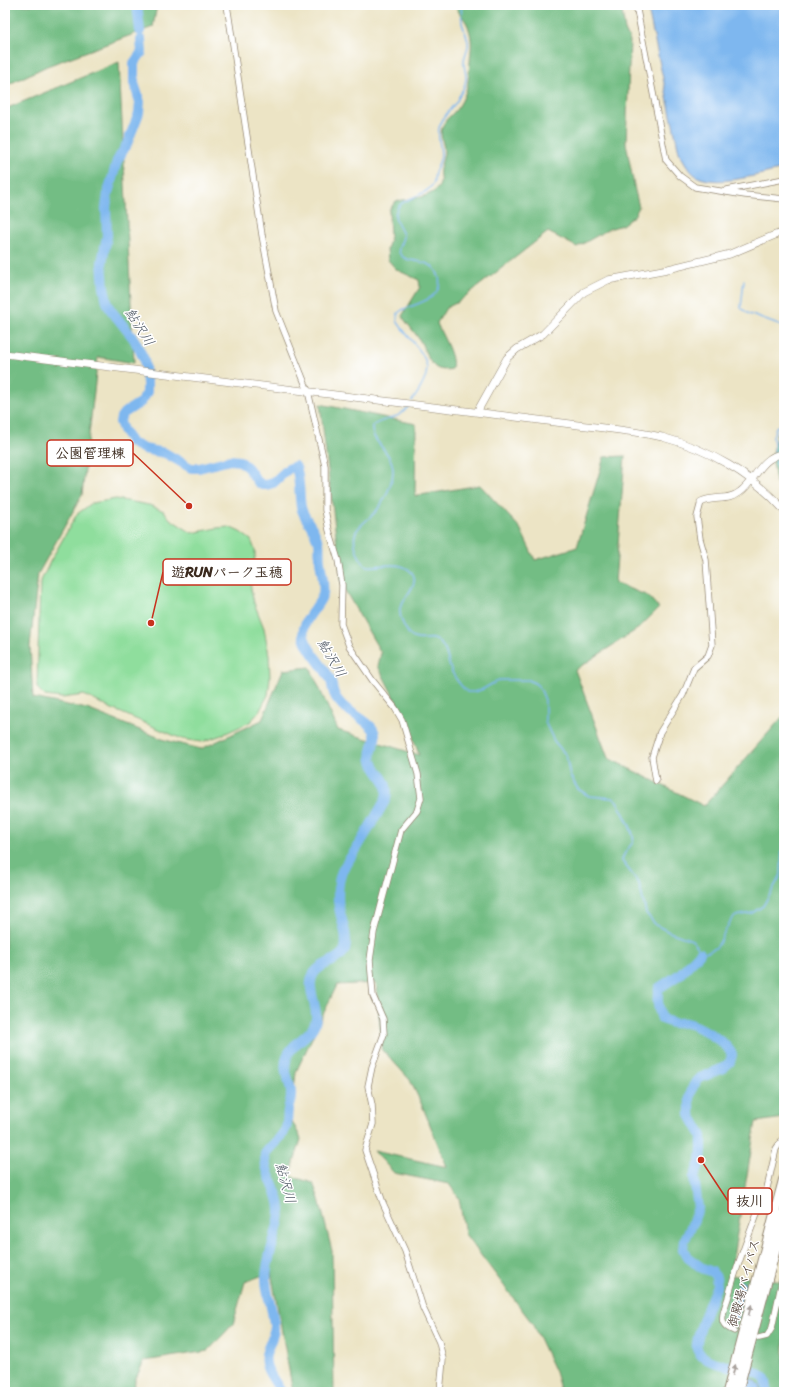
<svg xmlns="http://www.w3.org/2000/svg" width="789" height="1397" font-family="Sriracha,'Klee One',sans-serif">
<style>
.green{fill:#8fde9d;stroke:#65845e}
.forest{fill:#73bd84;stroke:#577451}
.water{fill:#7eb7ef;stroke:#5c7086}
.lines{fill:none;stroke-linecap:round;stroke-linejoin:round}
.stream{stroke:#7eb7ef;stroke-width:1.5}
.river{stroke:#7eb7ef;stroke-width:10}
.minor-casing{stroke:#948772;stroke-width:7}
.tertiary-casing{stroke:#948772;stroke-width:8}
.motorway-casing{stroke:#948772;stroke-width:12}
.minor{stroke:#fff;stroke-width:5.5}
.tertiary{stroke:#fff;stroke-width:7}
.motorway{stroke:#fff;stroke-width:10}
.oneway{fill:#a79f9a}
.labels{text-anchor:middle;stroke-width:3;stroke-linejoin:round;paint-order:stroke}
.street-label{font-size:13px;fill:#3b2a1e;stroke:#fff}
.water-label{font-size:14px;font-style:italic;fill:#525b67;stroke:#fff}
.leader{fill:none;stroke:#c8321e;stroke-width:1.5}
.callout-dot{fill:#c8321e;stroke:#fff;stroke-width:1.5}
.callout{fill:#fff;stroke:#c8321e;stroke-width:1.5}
.callout-label{font-size:14px;text-anchor:middle;font-weight:bold;fill:#3b2a1e}
</style>
<rect width="100%" height="100%" fill="#fff"/>
<filter id="ink" filterUnits="userSpaceOnUse"><feTurbulence type="fractalNoise" baseFrequency=".025" numOctaves="2"/><feDisplacementMap in="SourceGraphic" scale="8" xChannelSelector="R" yChannelSelector="G"/><feConvolveMatrix kernelMatrix="1 2 1 2 8 2 1 2 1" color-interpolation-filters="sRGB"/></filter>
<filter id="wash" filterUnits="userSpaceOnUse"><feTurbulence type="fractalNoise" baseFrequency=".012" numOctaves="4" result="noise"/><feDisplacementMap in="SourceGraphic" scale="16" xChannelSelector="R" yChannelSelector="G"/><feGaussianBlur stdDeviation="0.9" result="paint"/><feColorMatrix in="noise" values="0 0 0 0 0 0 0 0 0 0 0 0 0 0 0 0 0 1.4 0 .05"/><feComposite in="paint" operator="in"/></filter>
<g filter="url(#wash)">
<rect width="100%" height="100%" fill="#ece4c5"/>
<path class="green" d="M116,499l33,6 15,6 6,8 22,14 25,-5 12,-1 11,5 11,8 4,10v8l-5,14 1,17 3,14 10,25 5,27 1,23 -2,17 -9,17 -9,10 -28,13 -20,7 -20,-3 -72,-31 -26,-13 -22,3 -17,-2 -8,-8 3,-105 11,-23 26,-46 15,-11z"/>
<path class="forest" d="M5,5h152l-4,22 -106,39 -42,20z
M456,5h165l4,25 5,11 -4,102 9,48 4,16 -5,9 -12,9 -13,4 -32,18 -29,-15 -90,70 -12,6 -9,15c5,14 18,31 15,46 -5,1 -13,2 -18,-3 -7,-7 -10,-19 -15,-27 -5,-8 -12,-15 -17,-23l18,-29 -1,-7 -22,-10 -9,-10 -1,-11 3,-9 -1,-30 7,-9c12,-2 39,-3 44,-17 1,-4 -1,-10 0,-15 1,-6 4,-12 4,-18 0,-6 -3,-12 -3,-18 1,-13 12,-18 18,-27 10,-16 9,-27 11,-44 1,-15 3,-21 -2,-36 -3,-8 -10,-12 -12,-21z
M119,62l15,301 -36,-6 -16,138 -44,79 -8,72 3,52 54,11 78,31 36,9 61,-29 21,-50 27,-3 28,63 81,25 -9,-27 -32,-62 3,-13 -39,-68 -22,-181 96,20 -1,72 65,-11 40,43 15,32 42,-13 27,-90 21,-1 -10,127 33,13 11,12 -20,20 -64,42 33,88 96,48 80,-91v403l-28,4 -26,153 54,7v110h-223l-6,-20 -23,-49 -67,-89 -6,-36 -10,-14 -55,-11 -20,-22 73,16 -25,-62 -12,-25 -28,-31 -6,-66 -39,2 -41,87 -5,47 10,20 -11,37 23,7 6,16 13,52 2,141h-41l-22,-120 -26,10 -12,42 -25,27 -64,10 -9,19 -1,12h-129v-1283z
M784,426v75l-8,-19 -4,-25 5,-23z"/>
<path class="water" d="M647,5h137v164c-24,5 -64,18 -86,8 -9,-5 -14,-16 -19,-25z
M738,1280l8,3 -10,39 -4,-1 -1,-2 8,-33 -2,-2z
M736,1377l19,3 6,6 -2,6h-14l-12,-6z"/>
<g class="lines">
<path class="stream" d="M744,280l-3,28 8,6 35,13
M412,401c31,-41 7,-46 -15,-80l1,-8 4,-3c13,-6 42,-11 37,-32 -5,-24 -34,-11 -40,-26 -2,-6 5,-11 4,-17 -2,-7 -10,-15 -7,-23 3,-15 29,-14 37,-28 2,-4 1,-8 2,-12 2,-6 6,-11 6,-17 0,-9 -4,-18 -2,-27 2,-10 12,-19 18,-27 2,-5 5,-10 7,-14 4,-12 1,-12 0,-23 -1,-7 3,-12 4,-18 1,-8 -4,-15 -6,-23 -1,-6 0,-12 -1,-18
M409,406c-13,16 -23,10 -37,20 -2,21 31,26 18,60 -3,8 -7,17 -13,24 -13,16 -29,17 -20,42 3,6 5,11 10,14 11,1 24,-3 34,0 3,0 6,3 8,4 15,11 -6,27 -9,38 -1,7 3,17 7,23 8,16 23,2 32,11 8,7 8,16 11,25 3,9 10,18 17,25h8l8,-3 16,-9h30l7,4 4,4 5,12v22l9,19 12,14 4,21 8,13 11,7 24,2 4,3c4,9 19,32 16,41 -4,7 -10,10 -11,19l17,22 7,30 4,5 6,7 13,7 23,8 5,6 3,7 9,-2 8,-4 14,-27 5,-4 16,-3 11,-7 18,-31 1,-24 2,-10
M775,453l-2,-16 3,-10 8,-4
M775,459l2,7 7,4"/>
<path class="river" d="M137,5l3,26
M141,40l1,12 -8,11v20l6,19 -1,11 -12,31 -10,17 -9,32 -2,15 1,28 -5,27 2,24 3,15 3,7 24,30 10,20 3,24v10l-6,9 -17,11 -3,4 -1,5 3,8 9,13 12,6 21,4 26,15h8l31,-8 10,1 8,7 9,13 5,4h4l7,-2 15,-14 7,-3c5,7 4,31 6,41 1,7 9,17 13,24 1,4 3,8 5,11 1,6 0,13 1,19 1,10 5,22 3,33 -4,14 -23,26 -19,43 5,17 20,28 27,44 1,3 1,6 2,9 1,5 5,11 9,15 9,9 24,14 31,24 7,12 -5,20 -1,32 5,15 18,18 14,38 -9,16 -19,33 -29,49 -5,8 -11,15 -15,23 -3,7 -4,20 -4,27 0,17 11,34 7,51 -4,12 -23,13 -30,23 -11,13 3,33 1,47 -2,17 -24,22 -29,38 -5,15 3,22 4,35 1,7 -2,11 -3,18 -1,6 0,12 -2,18 -4,10 -15,17 -21,26 0,5 0,10 2,15 4,15 14,28 13,44 -2,22 -14,43 -14,66 0,18 9,34 8,51 -1,8 -5,14 -7,21 -6,16 7,27 14,41
M700,953l-20,21 -21,14c-3,11 -1,20 3,31 4,1 8,4 12,4 4,1 8,-1 12,0 12,2 42,20 46,32l-2,7 -7,6 -23,10 -7,8 -3,11v18l12,21v12l-1,12 -7,17 4,31 -6,17 -8,16 -1,8 4,8 15,11 10,4 4,5 1,8c-5,12 -23,54 -20,64 7,20 55,16 67,28 3,4 3,10 3,15"/>
</g>
</g>
<g filter="url(#ink)">
<g class="lines">
<defs>
<path id="minor" d="M227,5l35,230 14,76 32,80 17,75v44l4,20 9,30 4,25 -1,39 8,22 24,35 22,27 7,12 16,54 3,24 -4,13 -16,19 -27,102 -4,28 3,36 10,23 1,15 -12,33 -4,19 4,19 1,19 -8,26 18,53 22,48 18,57 16,34 4,17 -3,33
M636,5l30,155 14,16 15,11 50,8 39,4
M727,190l57,-11
M775,235l9,-4
M656,781l-4,-24 8,-25 23,-37 11,-27 14,-12 4,-11 -6,-85 -6,-21 -3,-22 4,-15
M734,1331c-5,-2 -9,-4 -11,-9 -2,-8 3,-17 5,-24 8,-32 21,-62 32,-93l5,-8 11,-48 8,-12
M759,1338l8,-2 5,-8 12,-57"/>
<path id="tertiary" d="M5,354l566,70c30,4 61,6 91,13 46,12 90,37 122,73
M477,412l30,-54 10,-9 26,-15 41,-42 24,-12 60,-11 62,-15 45,-19
M701,502c12,-6 28,-1 39,-10 17,-13 19,-34 44,-39"/>
<path id="motorway" d="M728,1392l56,-212
M737,1392l47,-177"/>
</defs>
<use href="#minor" class="minor-casing"/>
<use href="#tertiary" class="tertiary-casing"/>
<use href="#motorway" class="motorway-casing"/>
<use href="#minor" class="minor"/>
<use href="#tertiary" class="tertiary"/>
<use href="#motorway" class="motorway"/>
</g>
<defs><path id="oneway-solid" d="M-6-.8H1V-3.2L6.5 0L1 3.2V.8H-6Z"/></defs>
<g class="oneway">
<use href="#oneway-solid" transform="translate(750 1310) rotate(-75)"/>
<use href="#oneway-solid" transform="translate(734 1370) rotate(-75)"/>
</g>
</g>
<g class="labels">
<g class="street-label">
<text transform="translate(743 1283) rotate(-75)" y="5">御殿場バイパス</text>
</g>
<g class="water-label">
<text transform="translate(140 327) rotate(58)" y="5">鮎沢川</text>
<text transform="translate(332 658) rotate(60)" y="5">鮎沢川</text>
<text transform="translate(286 1183) rotate(75)" y="5">鮎沢川</text>
</g>
</g>
<path class="leader" d="M189 506L133 453M151 623L163 572M701 1160L728 1201"/>
<g class="callout-dot">
<circle cx="189" cy="506" r="4"/>
<circle cx="151" cy="623" r="4"/>
<circle cx="701" cy="1160" r="4"/>
</g>
<g class="callout">
<rect x="47" y="440" width="86" height="26" rx="4"/>
<rect x="163" y="559" width="128" height="26" rx="4"/>
<rect x="728" y="1188" width="44" height="26" rx="4"/>
</g>
<g class="callout-label">
<text x="90" y="458">公園管理棟</text>
<text x="227" y="577">遊RUNパーク玉穂</text>
<text x="750" y="1206">抜川</text>
</g>
<rect width="789" height="1397" fill="none" stroke="#fff" stroke-width="20"/>
</svg>
